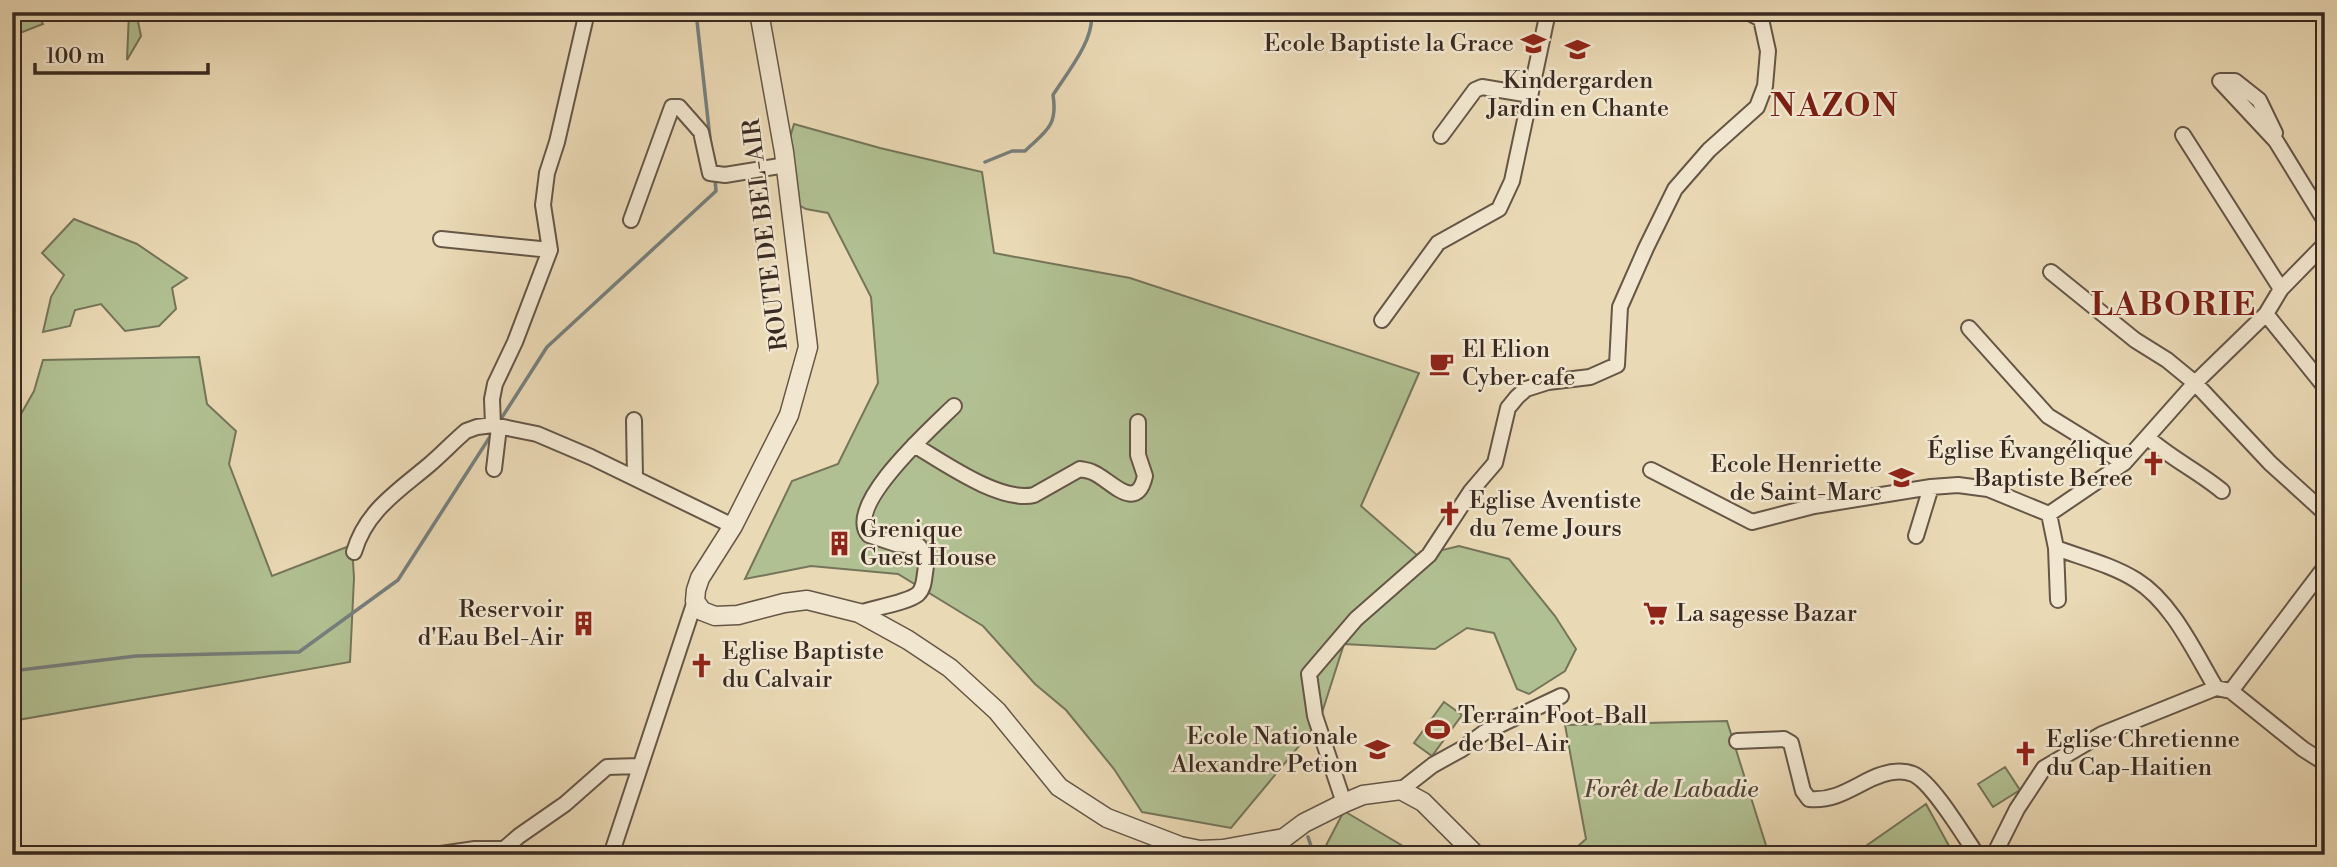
<svg xmlns="http://www.w3.org/2000/svg" width="2337" height="867" font-family="'Libre Bodoni',serif">
<style>
.green{fill:#b1c092;stroke:#75755a;stroke-width:2}
.lines{fill:none;stroke-linecap:round;stroke-linejoin:round}
.stream{stroke:#767f7d;stroke-width:3.5}
.minor-casing{stroke:#655647;stroke-width:18}
.tertiary-casing{stroke:#655647;stroke-width:21}
.minor{stroke:#f1e6cf;stroke-width:14}
.tertiary{stroke:#f1e6cf;stroke-width:18}
.labels{text-anchor:middle;stroke-width:5;stroke-linejoin:round;paint-order:stroke}
.poi-label{font-size:24px;fill:#392a22;stroke:#f1e6cf;text-anchor:start}
.street-label{font-size:24px;fill:#392a22;stroke:#f1e6cf}
.park-label{font-size:24px;font-style:italic;fill:#514838;stroke:#f1e6cf}
.district-label{font-size:32px;font-weight:bold;letter-spacing:2px;fill:#7a1f14;stroke:#f1e6cf}
</style>
<rect width="100%" height="100%" fill="#ead9b5"/>
<filter id="stains"><feTurbulence type="fractalNoise" baseFrequency=".00286" numOctaves="4"/><feColorMatrix values="0 0 0 0 .2 0 0 0 0 .09 0 0 0 0 .02 0 0 0 .5 -.17"/></filter>
<radialGradient id="worn" r=".72"><stop offset=".6" stop-color="#630" stop-opacity="0"/><stop offset="1" stop-color="#630" stop-opacity=".3"/></radialGradient>
<path class="green" d="M12,12h24l7,12 -31,12z
M129,12h7l5,24 -14,24z
M794,124l86,24 102,24 12,81 136,25 289,95 -58,133 57,50 41,-10 50,13 46,57 21,33 -11,22 -36,23 -12,-5 -23,-56 -27,-5 -32,21 -91,-5 -25,78 -88,106 -89,-16 -28,-43 -48,-59 -31,-26 -52,-58 -85,-52 -87,-8 -66,13 47,-98 46,-17 40,-81 -7,-86 -43,-84 -22,-4 -18,-10 -9,-25z
M74,219l63,25 50,34 -15,10 4,21 -17,17 -34,5 -24,-27 -26,6 -5,16 -27,6 8,-35 13,-22 -22,-22z
M199,357l8,47 29,27 -7,33 43,112 80,-31 2,33 -4,84 -338,59v-291l22,-39 9,-31z
M1444,702l18,13 -30,41 -18,-13z
M1727,721l42,134h-201l18,-16 -21,-114z
M2005,767l15,23 -27,17 -15,-23z
M1926,804l28,51h-101z
M1344,811l74,44h-97z"/>
<g class="lines">
<path class="stream" d="M696,12l15,135
M985,162l27,-11h13c21,-20 33,-25 28,-56 14,-22 43,-57 38,-83
M499,422l48,-75 169,-156 -1,-12
M12,671l124,-15 163,-4 99,-72 95,-148
M1308,837l6,18"/>
<defs>
<path id="minor" d="M2275,133l-16,-33 -24,-19h-15l56,60 49,80
M2183,135l98,154
M1441,136l34,-46 7,-3 48,8
M631,220l41,-113h7l22,25 9,41 15,2 61,-10
M441,239l109,11
M2051,272l84,68 32,20 28,23 75,80 55,50
M2266,314l59,73
M1382,320l56,-77 61,-34 13,-28 36,-169
M1969,328l79,88 76,47
M634,420l1,58
M493,425l-1,-26 3,-15 20,-42 35,-92 -7,-45 4,-32 10,-31 30,-130
M2147,437c23,21 51,34 75,54
M914,445c29,17 86,58 120,50l46,-26c4,1 8,1 12,3 17,6 44,43 53,4l-7,-21v-33
M494,469l5,-42
M1651,470l101,52 62,-16 117,-19 27,-2 30,4 61,25
M2049,514l75,-51 71,-80 71,-69 15,-25 44,-45
M2049,514l7,34c27,10 56,17 80,32 36,22 59,73 80,108
M1916,536l15,-49
M2056,548l2,52
M354,552c12,-41 43,-60 75,-87 13,-11 24,-23 37,-34l11,-4 16,-2 44,9 54,23 142,69
M859,613c14,-5 48,-10 59,-19 6,-6 6,-14 7,-21 2,-11 1,-18 -6,-27l-23,-2 -27,-9c-26,-29 65,-109 85,-129
M2231,691l94,-124
M1737,741l47,-2 7,4 12,48 6,8c20,2 35,-6 52,-15 14,-8 35,-17 52,-10 19,8 51,62 64,81
M1401,790l32,-25 29,-16 23,-17 76,-36
M1344,803l-29,-87 -6,-42 47,-55 73,-64 42,-64 24,-28 13,-55 9,-11 9,-8 22,-7 42,-5 27,-12 3,-58 26,-59 29,-59 34,-39 48,-43 8,-21 3,-35 -7,-32 -13,-7
M441,854l34,-5h29l15,-13 46,-32 42,-37 32,-1
M611,855l84,-254
M1282,855l2,-17
M1994,855l23,-46 27,-41 58,-34 114,-46 15,3 72,58 22,14"/>
<path id="tertiary" d="M759,12l25,140 24,195 -19,68 -56,111 -33,52 -4,12 -1,11 7,10 13,5 23,-1 46,-12 23,-3 52,13 49,27 42,28 47,43 62,76 48,31 73,28 20,4 23,-1 61,-11 20,-15 40,-20 19,-8 38,-5 22,12 53,53"/>
</defs>
<use href="#minor" class="minor-casing"/>
<use href="#tertiary" class="tertiary-casing"/>
<use href="#minor" class="minor"/>
<use href="#tertiary" class="tertiary"/>
</g>
<defs>
<symbol id="school-bare" viewBox="-9 -9 18 18"><path d="M0-5L7-2L0 1L-7-2ZM-4 1L0 2.5L4 1V4Q0 6-4 4Z" fill="#8f2418" stroke="#f1e6cf" stroke-width="2.5" paint-order="stroke"/></symbol>
<symbol id="cafe-bare" viewBox="-9 -9 18 18"><path d="M-5.5-4.5H6V0H3Q3 3.5 0 3.5H-2.5Q-5.5 3.5-5.5 0ZM3-3.2v2h1.7v-2ZM-6 4.5H4V6H-6Z" fill="#8f2418" stroke="#f1e6cf" stroke-width="2.5" paint-order="stroke"/></symbol>
<symbol id="church-bare" viewBox="-9 -9 18 18"><path d="M-1.2-6h2.4v3.5h3.3v2.4h-3.3V6h-2.4V-.1h-3.3v-2.4h3.3Z" fill="#8f2418" stroke="#f1e6cf" stroke-width="2.5" paint-order="stroke"/></symbol>
<symbol id="building-bare" viewBox="-9 -9 18 18"><path d="M-4-6H4V6H1V3H-1V6H-4ZM-2.5-4.3h1.7v1.8h-1.7ZM.8-4.3h1.7v1.8H.8ZM-2.5-1h1.7V.8h-1.7ZM.8-1h1.7V.8H.8Z" fill="#8f2418" stroke="#f1e6cf" stroke-width="2.5" paint-order="stroke"/></symbol>
<symbol id="supermarket-bare" viewBox="-9 -9 18 18"><path d="M-6-5.5h2.5l.6 2H6L4.5 2H-2.5L-4.4-4H-6ZM-1.5 3.2a1.3 1.3 0 1 0 .1 0ZM3 3.2a1.3 1.3 0 1 0 .1 0Z" fill="#8f2418" stroke="#f1e6cf" stroke-width="2.5" paint-order="stroke"/></symbol>
<symbol id="stadium-bare" viewBox="-9 -9 18 18"><path d="M0-5a6.5 5 0 1 0 0 10a6.5 5 0 1 0 0-10ZM-3.5-1.8h7v3.6h-7Z" fill="#8f2418" stroke="#f1e6cf" stroke-width="2.5" paint-order="stroke"/></symbol>
</defs>
<g fill-rule="evenodd">
<use href="#school-bare" x="1516" y="26" width="35" height="35"/>
<use href="#school-bare" x="1560" y="32" width="35" height="35"/>
<use href="#cafe-bare" x="1424" y="346" width="35" height="35"/>
<use href="#church-bare" x="2136" y="446" width="35" height="35"/>
<use href="#school-bare" x="1884" y="460" width="35" height="35"/>
<use href="#church-bare" x="1432" y="496" width="35" height="35"/>
<use href="#building-bare" x="822" y="526" width="35" height="35"/>
<use href="#supermarket-bare" x="1638" y="596" width="35" height="35"/>
<use href="#building-bare" x="566" y="606" width="35" height="35"/>
<use href="#church-bare" x="684" y="648" width="35" height="35"/>
<use href="#stadium-bare" x="1420" y="712" width="35" height="35"/>
<use href="#school-bare" x="1360" y="732" width="35" height="35"/>
<use href="#church-bare" x="2008" y="736" width="35" height="35"/>
</g>
<g class="labels">
<g class="poi-label">
<text x="1514" y="51" text-anchor="end">Ecole Baptiste la Grace</text>
<text x="1578" y="88" text-anchor="middle">Kindergarden<tspan x="1578" dy="28">Jardin en Chante</tspan></text>
<text x="1462" y="357">El Elion<tspan x="1462" dy="28">Cyber cafe</tspan></text>
<text x="2133" y="458" text-anchor="end">Église Évangélique<tspan x="2133" dy="28">Baptiste Beree</tspan></text>
<text x="1882" y="472" text-anchor="end">Ecole Henriette<tspan x="1882" dy="28">de Saint-Marc</tspan></text>
<text x="1469" y="508">Eglise Aventiste<tspan x="1469" dy="28">du 7eme Jours</tspan></text>
<text x="860" y="537">Grenique<tspan x="860" dy="28">Guest House</tspan></text>
<text x="564" y="617" text-anchor="end">Reservoir<tspan x="564" dy="28">d'Eau Bel-Air</tspan></text>
<text x="1676" y="621">La sagesse Bazar</text>
<text x="722" y="659">Eglise Baptiste<tspan x="722" dy="28">du Calvair</tspan></text>
<text x="1458" y="723">Terrain Foot-Ball<tspan x="1458" dy="28">de Bel-Air</tspan></text>
<text x="1358" y="744" text-anchor="end">Ecole Nationale<tspan x="1358" dy="28">Alexandre Petion</tspan></text>
<text x="2046" y="747">Eglise Chretienne<tspan x="2046" dy="28">du Cap-Haitien</tspan></text>
</g>
<g class="street-label">
<text transform="translate(765 235) rotate(-97)" y="8">ROUTE DE BEL-AIR</text>
</g>
<g class="park-label">
<text x="1671" y="797">Forêt de Labadie</text>
</g>
<g class="district-label">
<text x="1835" y="116">NAZON</text>
<text x="2174" y="315">LABORIE</text>
</g>
</g>
<rect width="2337" height="867" fill="none" stroke="#ead9b5" stroke-width="42"/>
<rect x="14" y="14" width="2309" height="839" fill="none" stroke="#392a22" stroke-width="3.5"/>
<rect x="21" y="21" width="2295" height="825" fill="none" stroke="#392a22" stroke-width="2"/>
<path d="M35 63v10h173v-10" fill="none" stroke="#392a22" stroke-width="3.5"/>
<text x="46" y="63" font-size="21" fill="#392a22" stroke="#f1e6cf" stroke-width="5" paint-order="stroke">100 m</text>
<rect width="100%" height="100%" filter="url(#stains)"/>
<rect width="100%" height="100%" fill="url(#worn)"/>
</svg>
